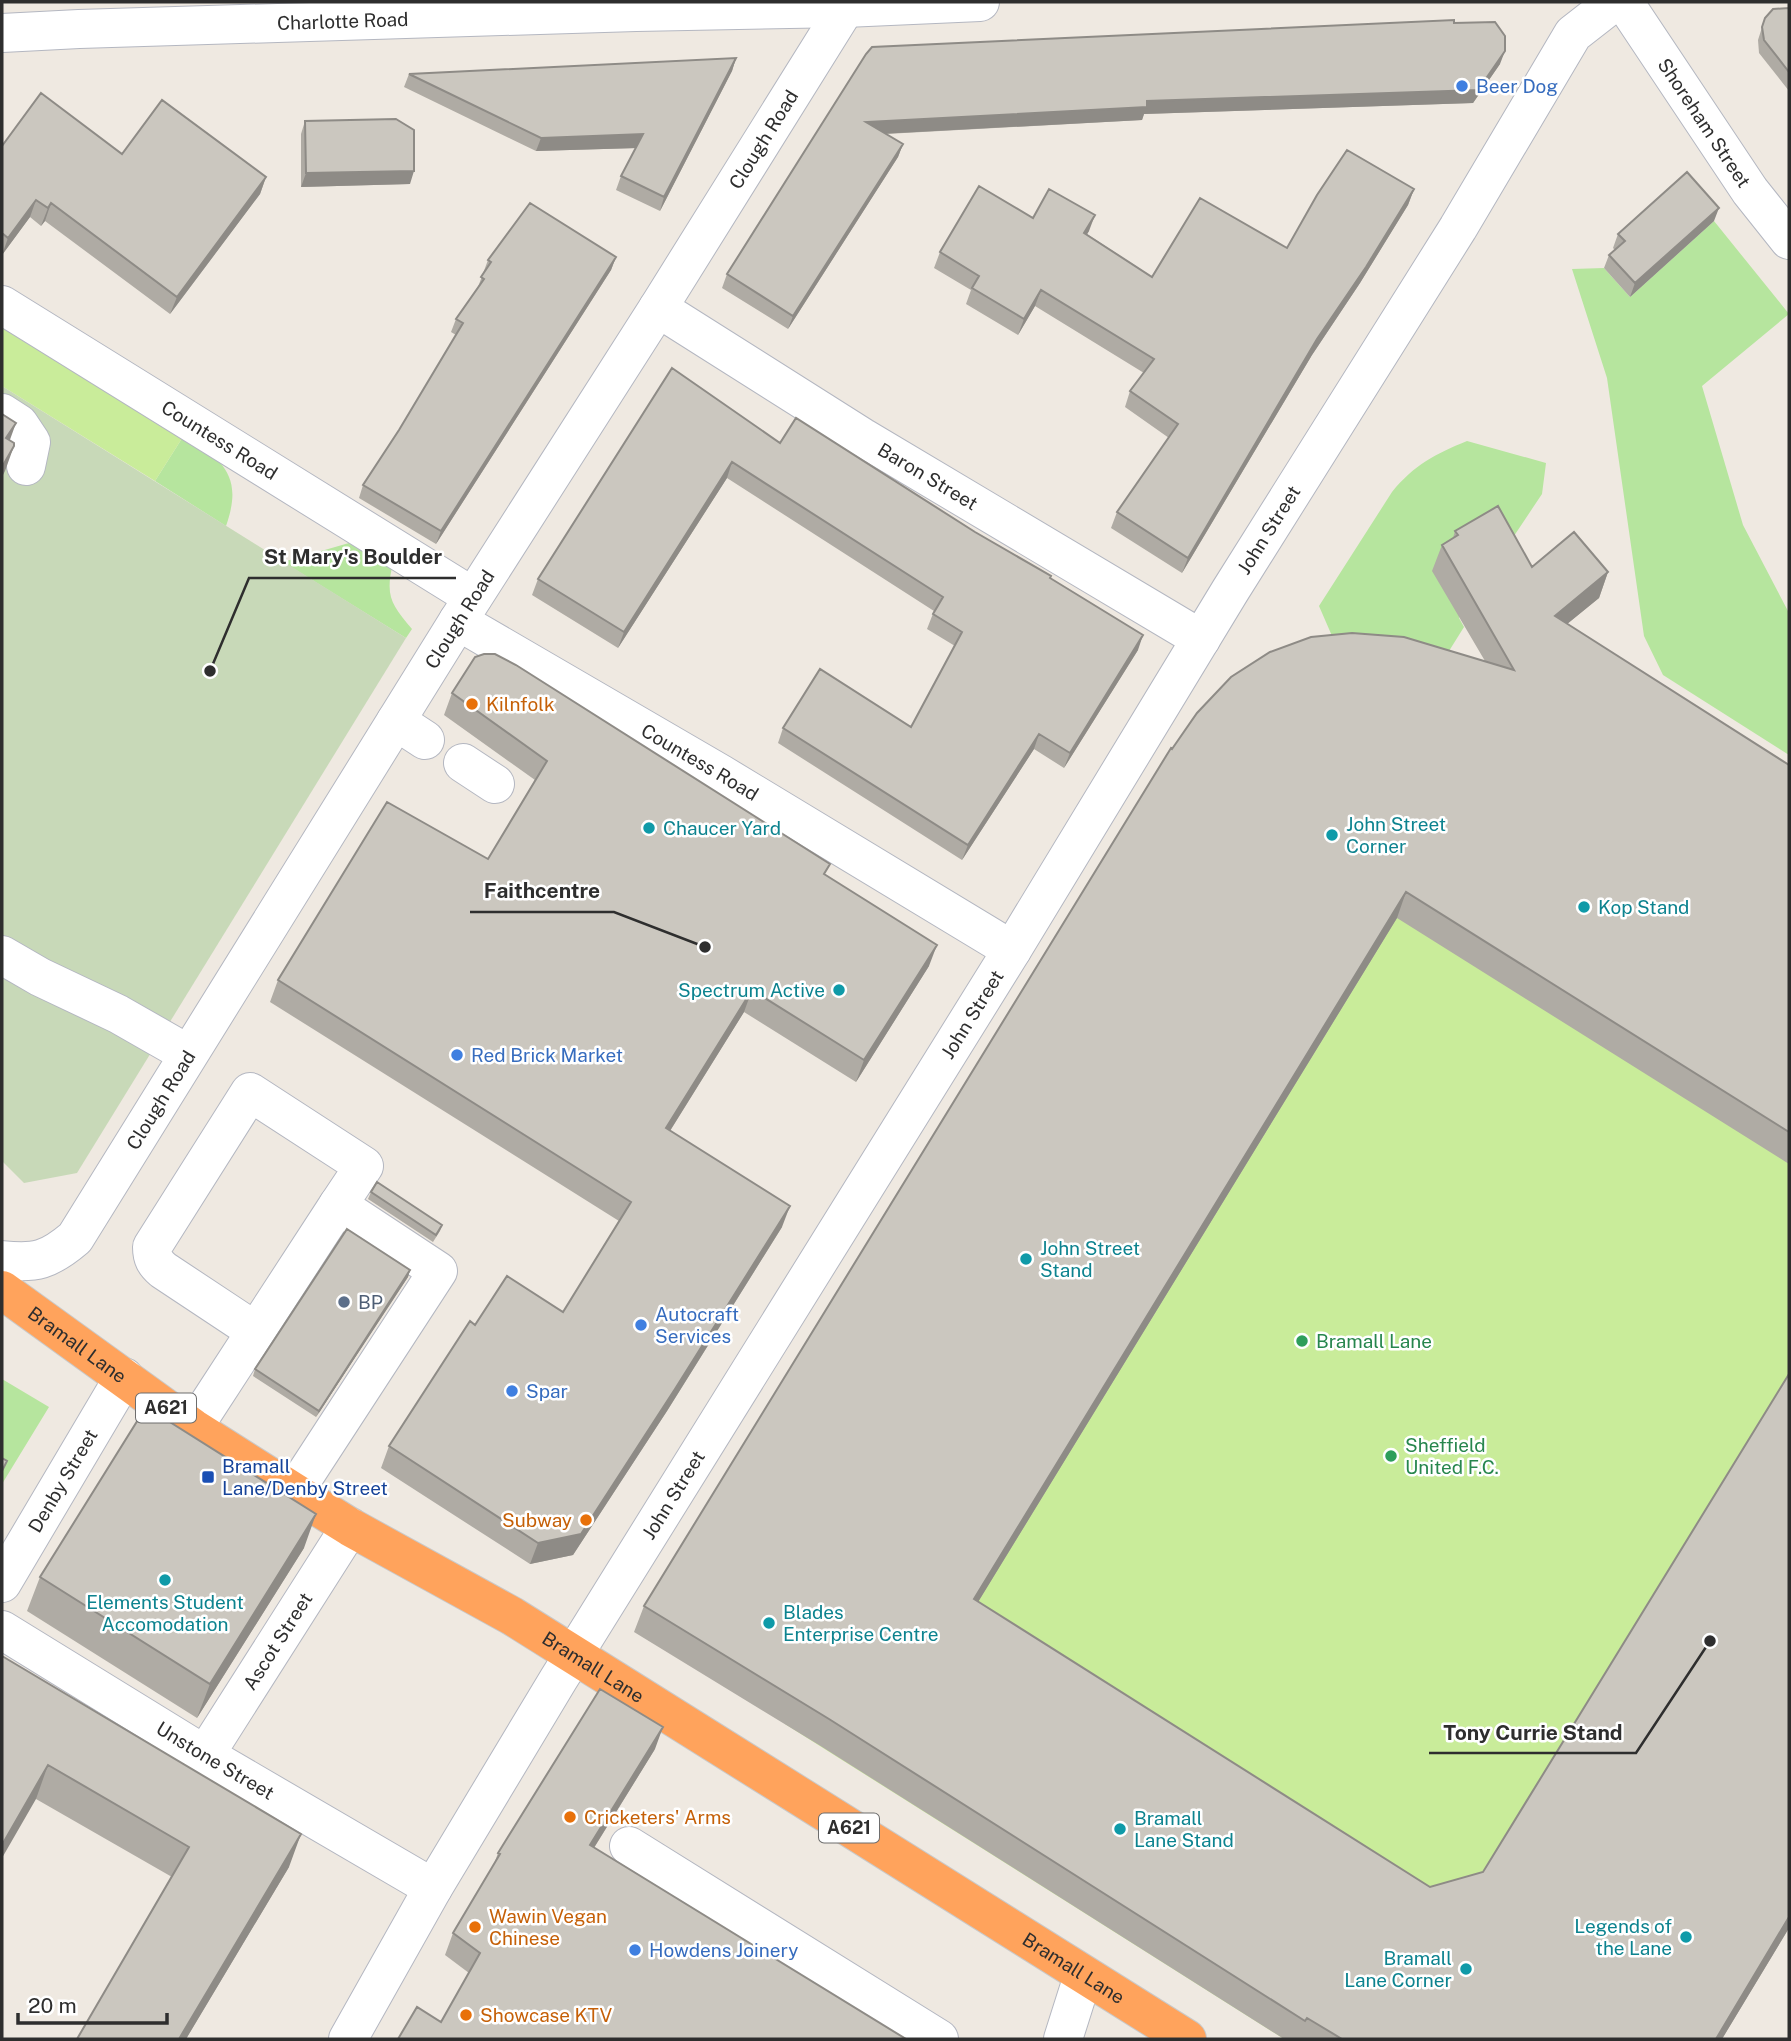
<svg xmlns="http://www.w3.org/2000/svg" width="1791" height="2041" font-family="'Public Sans',sans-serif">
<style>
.green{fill:#b6e59e}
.cemetery{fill:#c8d9b8}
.pitch{fill:#c9ec9a}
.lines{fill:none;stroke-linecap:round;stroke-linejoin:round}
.minor-casing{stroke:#b4b7c1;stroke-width:40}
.highway-casing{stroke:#c9c9c9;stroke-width:40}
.minor{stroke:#fff;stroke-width:38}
.highway{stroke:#ffa35c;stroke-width:38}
.wall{fill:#afaba4}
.shaded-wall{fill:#8e8b86}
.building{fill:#cbc7bf;stroke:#8e8b86;stroke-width:2}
.shop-dot{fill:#3f7fe0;stroke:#fff;stroke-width:2.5}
.food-dot{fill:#e8710a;stroke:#fff;stroke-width:2.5}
.culture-dot{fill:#0f9aa8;stroke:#fff;stroke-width:2.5}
.service-dot{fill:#5c6f8a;stroke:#fff;stroke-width:2.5}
.leisure-dot{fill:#2e9e5b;stroke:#fff;stroke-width:2.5}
.transit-dot{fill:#1a4fb4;stroke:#fff;stroke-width:2.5}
.labels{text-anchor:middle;stroke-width:5;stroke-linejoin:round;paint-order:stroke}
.shield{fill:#fff;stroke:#6d6d6d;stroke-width:2}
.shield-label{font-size:18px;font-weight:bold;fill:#2e2e2e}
.street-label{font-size:19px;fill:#2e2e2e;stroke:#fff}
.shop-label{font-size:19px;fill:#366cbe;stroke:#fff;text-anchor:start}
.food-label{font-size:19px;fill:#c56008;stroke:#fff;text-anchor:start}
.culture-label{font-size:19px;fill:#0d838f;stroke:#fff;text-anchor:start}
.service-label{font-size:19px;fill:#4e5e75;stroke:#fff;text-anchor:start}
.leisure-label{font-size:19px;fill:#27864d;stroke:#fff;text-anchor:start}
.transit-label{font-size:19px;fill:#164399;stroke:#fff;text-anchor:start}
.leader{fill:none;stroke:#2e2e2e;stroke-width:2.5}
.callout-dot{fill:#2e2e2e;stroke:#fff;stroke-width:2.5}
.callout-label{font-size:21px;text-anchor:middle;font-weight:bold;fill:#2e2e2e;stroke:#fff;stroke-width:5;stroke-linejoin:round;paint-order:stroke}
</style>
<rect width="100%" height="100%" fill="#efe9e1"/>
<path class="green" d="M1714,221l75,93 -87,72 41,139 46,88v142l-126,-80 -19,-39 -37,-258 -35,-109 32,-1 26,29z
M186,432c36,30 58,43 40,94l-71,-45z
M1467,441l79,22 -4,31 -83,124 5,9 -30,48 -92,-16 -23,-53 73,-114c22,-27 43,-38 75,-51z
M349,543l44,20c-8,33 -2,41 19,66l-6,9 -123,-76z
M2,1379l47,28 -47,77z"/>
<path class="cemetery" d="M2,386l404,252 -329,535 -53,10 -22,-22z"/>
<path class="pitch" d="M2,317l184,115 -31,49 -153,-95z
M1161,774l628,23v1131l-505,111 -499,-315z"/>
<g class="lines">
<defs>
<g id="minor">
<path id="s1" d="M1624,2l126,189 39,49"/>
<path id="s2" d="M2,33l77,-4 557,-17 209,-4 135,-6"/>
<path id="s3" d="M2,305l471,292"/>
<path id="s4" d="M658,308l204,129 339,202"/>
<path d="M2,413l17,11 12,18 -5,24"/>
<path id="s5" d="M458,621l263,153 291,176"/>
<path d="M396,721l29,19"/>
<path d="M463,763l32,21"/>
<path d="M2,955l38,22 78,37 70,40"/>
<path id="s6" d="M2,1260c34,4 47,0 73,-22l383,-617 200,-313 191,-306"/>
<path d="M255,1331l-92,-61c-8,-7 -11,-12 -11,-23l98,-155 114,74 -26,39"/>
<path d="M193,1428l145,-223 100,66 -144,221"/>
<path id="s7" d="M2,1583l122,-206"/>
<path id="s8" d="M2,1630l203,125 228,133"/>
<path id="s9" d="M205,1755l145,-228"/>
<path d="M629,1846l310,193"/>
<path id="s10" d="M348,2039l85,-151 125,-208 454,-730 218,-359 228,-363 115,-194 41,-32"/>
<path d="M1063,2039l20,-63"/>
</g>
<g id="highway">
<path id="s11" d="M2,1290l191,138 101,64 56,35 162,89 675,423"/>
</g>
</defs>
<use href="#minor" class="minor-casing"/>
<use href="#highway" class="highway-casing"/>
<use href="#minor" class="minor"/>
<use href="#highway" class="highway"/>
</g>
<path class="wall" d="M1789,8v83l-30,-38 -1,-13 7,-22z
M1454,23l46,41 -27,39 -329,11 -2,6 -256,14 17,10 -5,13 -110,172 -66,-41 5,-14 139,-220z
M736,58l-4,13 -72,140 -44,-21 5,-14 15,-28 -100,3 -132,-64 5,-13z
M305,121l105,63 -109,3v-53z
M2,146l120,8 144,23 -6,17 -90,120 -125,-93 -4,5 -11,-9 -28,38z
M1414,189l-6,16 -48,78 -48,72 -130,218 -71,-45 6,-16 52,-74 -44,-31 5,-16 14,-18 -109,-67 -17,29 -52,-31 5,-14 -37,-22 6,-16 93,-34 56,13 -2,3 65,43 135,-29z
M1714,221l-84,76 -26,-29 5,-13 6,-5 -2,-2 5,-14z
M616,257l-5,13 -175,274 -77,-46 4,-13 36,-55 57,-95 -5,-3 5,-13 22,-32 10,-27z
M672,368l108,75 195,89 75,46 88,72 -74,118 -30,-19 -72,111 -184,-117 5,-15 128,-1 44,-81 -28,-17 7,-18 -207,-133 -109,170 -86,-53 6,-16z
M1455,531l77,36 76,5 -9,26 -32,26 222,141v399l-392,-246 -419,684 452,285 53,-15 306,-498v554l-67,111h-438l-465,-294 -185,-113 10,-26 528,-857 313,-88 -53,-90 10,-26 11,-7z
M452,693l374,182 103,91 -73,116 -112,-70 -74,119 112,96 -115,184 -94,144 -43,9 -149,-96 8,-22 86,-121 88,-13 56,-91 -349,-219 8,-22 210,-121 47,-79 -91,-65z
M371,1192l71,33 -2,6 -7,11 -65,-43z
M410,1270l-2,7 -92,140 -63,-41 2,-7z
M304,1548l-107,170 -170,-107 13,-34z
M2,1656l287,211 -103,172h-109l95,-162 -136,-78z
M655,1749l-61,99 -153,174 28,-49 -24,-18 8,-22 41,-69 4,-11z"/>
<path class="shaded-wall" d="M1505,51l-5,13 -27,39 -329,11 -2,6 -281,15 5,-13 281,-21z
M736,58l-4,13 -72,140 4,-14z
M643,134l-5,14 -102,3 5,-13z
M903,144l-5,13 -110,172 5,-13z
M414,171l-4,13 -109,3 5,-14z
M266,177l-6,17 -90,120 7,-17z
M1414,189l-6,16 -48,78 -48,72 -130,218 6,-15 129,-219z
M36,200l-6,17 -28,38 6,-17z
M51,203l-6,18 -4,5 7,-18z
M1719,208l-5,13 -84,76 5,-14z
M1095,215l-6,16 -11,18 6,-16z
M616,257l-5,13 -175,274 5,-13z
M1041,290l-6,16 -17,29 6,-16z
M16,423l-9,25 -1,-10z
M14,446l-9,25 -3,6v-10z
M732,462l-5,16 -109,170 6,-16z
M1608,572l-9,26 -54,44 10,-26z
M1143,635l-5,15 -74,118 6,-15z
M1039,734l-5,15 -72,111 6,-15z
M1406,892l-9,26 -433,707 10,-26z
M937,945l-8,21 -73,116 8,-22z
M752,990l-8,22 -86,138 8,-22z
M790,1206l-8,21 -115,184 -94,144 -43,9 8,-21z
M410,1270l-2,7 -92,140 3,-6z
M316,1514l-12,34 -107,170 13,-34z
M663,1727l-8,22 -73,118 8,-22z
M48,1765l-12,34 -34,59v-13z
M301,1834l-12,33 -103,172h-7z
M1789,1917v11l-67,111h-6z"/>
<path class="building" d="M1789,8v64l-25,-32 -2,-13 3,-9 8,-9z
M1454,20v3l41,-1 10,14v15l-27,39 -331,11v6l-281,15 37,22 -110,172 -66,-42 139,-220 6,-7z
M736,58l-72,139 -43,-21 22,-42 -102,4 -132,-64z
M41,93l81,61 40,-54 104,77 -89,120 -126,-94 -3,5 -12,-8 -28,38 -6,-5v-87z
M396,119l18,11v41l-108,2 -1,-52z
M1347,150l67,39 -48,78 -49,72 -129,219 -71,-46 61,-88 -48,-33 24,-32 -113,-69 -17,29 -52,-31 7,-12 -39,-24 39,-66 54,32 16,-29 46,26 -11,18 68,44 48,-79 87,50 30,-53z
M1687,172l32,36 -84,75 -26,-28 16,-14 -7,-7z
M530,203l86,54 -175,274 -78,-46 36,-55 64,-107 -7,-4 28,-40 -3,-2 10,-15 -3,-2z
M672,368l108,75 16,-25 179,114 76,44 -1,2 93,57 -73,118 -31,-19 -71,111 -185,-117 37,-59 91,58 51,-95 -29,-18 10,-17 -211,-135 -108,170 -86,-53z
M2,414l14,9 -10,15 8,5v3l-12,21z
M1498,506l34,61 42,-35 34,40 -53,44 234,149v367l-383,-240 -432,707 456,288 53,-15 306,-498v543l-73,122h-374l-35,-21 -2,3 -476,-302 -185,-113 527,-858 1,1 25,-36 34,-36 39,-25 41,-15 41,-4 52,4 110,33 -72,-125 16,-10 -3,-4z
M484,654h11l21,11 314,199 -6,10 113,71 -73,115 -112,-70 -86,138 124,78 -115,183 -94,145 -43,9 -149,-97 81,-125 5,4 32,-49 56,36 68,-110 -353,-222 109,-178 101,57 59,-98 -95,-68 23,-36z
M377,1182l65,43 -6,10 -65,-43z
M347,1229l63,41 -91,141 -64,-42z
M146,1407l170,107 -106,170 -170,-107z
M2,1458l5,3 -5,10z
M2,1656l299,178 -122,205h-102l112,-192 -141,-82 -46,80z
M600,1689l63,38 -73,118 316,194h-508l19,-32 24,15 39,-69 -27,-20 47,-79 -2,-1z"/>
<g class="shop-dot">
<circle cx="1462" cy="86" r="7"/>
<circle cx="457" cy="1055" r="7"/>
<circle cx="641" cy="1325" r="7"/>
<circle cx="512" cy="1391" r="7"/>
<circle cx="635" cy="1950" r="7"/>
</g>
<g class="food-dot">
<circle cx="472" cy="704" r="7"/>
<circle cx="586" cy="1520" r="7"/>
<circle cx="570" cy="1817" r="7"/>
<circle cx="475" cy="1927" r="7"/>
<circle cx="466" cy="2015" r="7"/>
</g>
<g class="culture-dot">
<circle cx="649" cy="828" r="7"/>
<circle cx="1332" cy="835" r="7"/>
<circle cx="1584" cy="907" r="7"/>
<circle cx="839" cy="990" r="7"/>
<circle cx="1026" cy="1259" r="7"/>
<circle cx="165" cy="1580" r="7"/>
<circle cx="769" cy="1623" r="7"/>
<circle cx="1120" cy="1829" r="7"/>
<circle cx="1686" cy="1937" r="7"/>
<circle cx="1466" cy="1969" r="7"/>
</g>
<circle class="service-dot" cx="344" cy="1302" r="7"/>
<g class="leisure-dot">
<circle cx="1302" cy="1341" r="7"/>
<circle cx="1391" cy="1456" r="7"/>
</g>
<rect class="transit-dot" x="201" y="1470" width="14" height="14" rx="3.5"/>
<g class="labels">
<g class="shield">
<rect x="136" y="1393.5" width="60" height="29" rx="5"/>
<rect x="819" y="1813.5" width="60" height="29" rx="5"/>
</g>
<g class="shield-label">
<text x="166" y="1414">A621</text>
<text x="849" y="1834">A621</text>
</g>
<g class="street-label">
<text dy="7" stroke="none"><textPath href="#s2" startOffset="341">Charlotte Road</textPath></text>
<text dy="7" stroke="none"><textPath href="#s1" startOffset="145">Shoreham Street</textPath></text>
<text dy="7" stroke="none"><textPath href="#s6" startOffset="1376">Clough Road</textPath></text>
<text dy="7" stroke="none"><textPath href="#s3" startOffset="256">Countess Road</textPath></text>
<text dy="7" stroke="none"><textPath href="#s4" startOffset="318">Baron Street</textPath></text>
<text dy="7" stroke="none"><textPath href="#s10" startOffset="1768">John Street</textPath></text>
<text dy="7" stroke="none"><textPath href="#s6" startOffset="808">Clough Road</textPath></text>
<text dy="7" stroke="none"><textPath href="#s5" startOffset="280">Countess Road</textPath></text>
<text dy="7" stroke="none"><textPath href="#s10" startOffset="1200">John Street</textPath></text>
<text dy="7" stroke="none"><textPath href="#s6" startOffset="242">Clough Road</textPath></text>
<text dy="7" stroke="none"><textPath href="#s11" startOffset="93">Bramall Lane</textPath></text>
<text dy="7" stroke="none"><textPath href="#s7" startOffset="119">Denby Street</textPath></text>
<text dy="7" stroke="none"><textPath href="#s10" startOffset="634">John Street</textPath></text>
<text dy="7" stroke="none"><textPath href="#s9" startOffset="135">Ascot Street</textPath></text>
<text dy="7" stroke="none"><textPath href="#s11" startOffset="702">Bramall Lane</textPath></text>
<text dy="7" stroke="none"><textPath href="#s8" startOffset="250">Unstone Street</textPath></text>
<text dy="7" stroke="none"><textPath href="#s11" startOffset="1269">Bramall Lane</textPath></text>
</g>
<g class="shop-label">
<text x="1476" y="93">Beer Dog</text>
<text x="471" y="1062">Red Brick Market</text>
<text x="655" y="1321">Autocraft<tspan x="655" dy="22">Services</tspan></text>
<text x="526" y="1398">Spar</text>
<text x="649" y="1957">Howdens Joinery</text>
</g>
<g class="food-label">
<text x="486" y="711">Kilnfolk</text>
<text x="572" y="1527" text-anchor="end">Subway</text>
<text x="584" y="1824">Cricketers' Arms</text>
<text x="489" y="1923">Wawin Vegan<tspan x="489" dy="22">Chinese</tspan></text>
<text x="480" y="2022">Showcase KTV</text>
</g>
<g class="culture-label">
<text x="1346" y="831">John Street<tspan x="1346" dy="22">Corner</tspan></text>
<text x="663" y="835">Chaucer Yard</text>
<text x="1598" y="914">Kop Stand</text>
<text x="825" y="997" text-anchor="end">Spectrum Active</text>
<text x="1040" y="1255">John Street<tspan x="1040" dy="22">Stand</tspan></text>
<text x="165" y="1609" text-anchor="middle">Elements Student<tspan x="165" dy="22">Accomodation</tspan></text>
<text x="783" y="1619">Blades<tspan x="783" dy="22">Enterprise Centre</tspan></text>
<text x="1134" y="1825">Bramall<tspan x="1134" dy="22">Lane Stand</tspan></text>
<text x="1672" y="1933" text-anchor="end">Legends of<tspan x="1672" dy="22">the Lane</tspan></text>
<text x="1452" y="1965" text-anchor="end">Bramall<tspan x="1452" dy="22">Lane Corner</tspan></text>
</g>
<g class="service-label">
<text x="358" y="1309">BP</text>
</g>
<g class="leisure-label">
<text x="1316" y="1348">Bramall Lane</text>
<text x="1405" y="1452">Sheffield<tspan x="1405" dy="22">United F.C.</tspan></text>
</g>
<g class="transit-label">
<text x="222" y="1473">Bramall<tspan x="222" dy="22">Lane/Denby Street</tspan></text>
</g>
</g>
<path class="leader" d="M210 671L249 578H456M705 947L614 912H470M1710 1641L1636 1753H1429"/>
<g class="callout-dot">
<circle cx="210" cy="671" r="7"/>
<circle cx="705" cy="947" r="7"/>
<circle cx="1710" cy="1641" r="7"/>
</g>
<g class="callout-label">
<text x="353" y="564">St Mary's Boulder</text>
<text x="542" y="898">Faithcentre</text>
<text x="1533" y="1740">Tony Currie Stand</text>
</g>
<rect width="1791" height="2041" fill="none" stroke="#2e2e2e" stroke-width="7"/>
<path d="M18 2013v10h149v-10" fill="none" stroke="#2e2e2e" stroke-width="3.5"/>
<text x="28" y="2013" font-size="21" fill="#2e2e2e" stroke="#ffffff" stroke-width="5" paint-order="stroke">20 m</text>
</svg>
